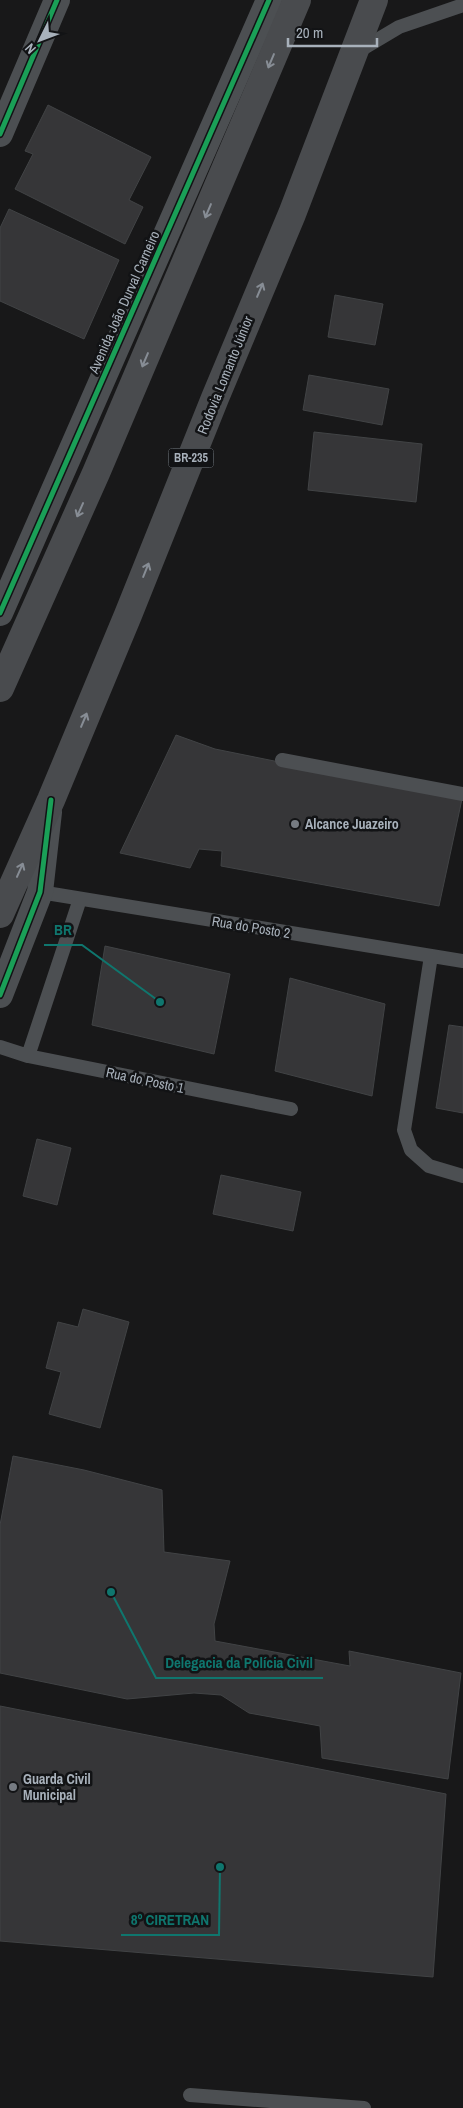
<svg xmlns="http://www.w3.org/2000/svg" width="463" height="2108" font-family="'Archivo Narrow',sans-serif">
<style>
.building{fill:#363638;stroke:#414345}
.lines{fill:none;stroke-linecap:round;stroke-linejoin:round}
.lane{stroke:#4c4f52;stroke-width:14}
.street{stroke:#4c4f52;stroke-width:26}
.highway{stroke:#494b4e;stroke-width:28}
.cycleway-casing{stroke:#121315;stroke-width:8}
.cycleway{stroke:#1a9f57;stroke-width:5}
.oneway{stroke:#878d95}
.poi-dot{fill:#767b82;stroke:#121315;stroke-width:2}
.labels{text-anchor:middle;stroke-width:5;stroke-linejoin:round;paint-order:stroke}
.shield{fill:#121315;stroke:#7b8289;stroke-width:1}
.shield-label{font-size:12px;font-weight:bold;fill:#a8b1bb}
.street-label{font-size:14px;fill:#a8b1bb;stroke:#121315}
.poi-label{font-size:14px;font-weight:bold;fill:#a8b1bb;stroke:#121315;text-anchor:start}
.leader{fill:none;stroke:#0f766e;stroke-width:2}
.callout-dot{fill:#0f766e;stroke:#121315;stroke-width:2}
.callout-label{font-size:15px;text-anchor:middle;font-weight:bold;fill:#0f766e;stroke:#121315;stroke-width:5;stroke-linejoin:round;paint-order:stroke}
</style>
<rect width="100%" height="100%" fill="#181819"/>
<path class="building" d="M48,105l103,52 -22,43 14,7 -18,37 -110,-55 18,-35 -8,-3z
M9,209l110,51 -35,79 -84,-38v-73z
M335,295l48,9 -8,41 -47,-8z
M309,375l80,14 -7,36 -79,-15z
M314,432l108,12 -6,58 -108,-12z
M176,735l39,14 247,50 -23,107 -218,-40 1,-15 -23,-2 -9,19 -70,-15z
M105,946l125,28 -16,80 -122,-29z
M290,978l95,26 -13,92 -97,-25z
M449,1025l14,2v86l-27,-5z
M37,1139l34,9 -14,57 -34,-9z
M221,1175l80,17 -8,39 -80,-17z
M83,1309l46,13 -29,106 -51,-14 12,-42 -15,-4 12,-46 20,5z
M13,1456l71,14 78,20 2,62 66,9 -16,63 1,17 135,25 -1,-15 112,22 -13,106 -126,-21 -2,-32 -71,-13 -28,-18 -27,-2 -67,6 -127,-26v-148z
M0,1706l446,88 -13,183 -433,-36z"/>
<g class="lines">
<path class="lane" d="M357,52l42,-25 64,-22
M282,760l181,34
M40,892l423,69
M431,956l-27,174 7,20 18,16 34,10
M0,1047l28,9 263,53
M28,1056l52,-157
M190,2095l174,13"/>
<path class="street" d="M0,134l57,-134
M0,613l269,-613
M0,995l40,-103 9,-80"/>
<path class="highway" d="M0,688l96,-215 201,-473
M0,914l51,-114 77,-185 87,-217 77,-184 82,-214"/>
<defs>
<path id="cycleway" d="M0,134l57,-134
M0,613l269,-613
M0,995l40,-103 11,-92"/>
</defs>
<use href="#cycleway" class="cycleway-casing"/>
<use href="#cycleway" class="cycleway"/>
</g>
<defs><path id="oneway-shaft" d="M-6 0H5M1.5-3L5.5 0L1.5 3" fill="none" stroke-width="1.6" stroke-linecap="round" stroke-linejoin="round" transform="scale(1.25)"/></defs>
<g class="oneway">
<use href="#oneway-shaft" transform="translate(271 61) rotate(113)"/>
<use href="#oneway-shaft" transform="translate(208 211) rotate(113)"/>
<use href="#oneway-shaft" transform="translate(260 290) rotate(-67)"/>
<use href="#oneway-shaft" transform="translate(145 360) rotate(113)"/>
<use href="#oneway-shaft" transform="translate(80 510) rotate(114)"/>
<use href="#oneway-shaft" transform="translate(146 570) rotate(-68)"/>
<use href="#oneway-shaft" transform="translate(84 720) rotate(-67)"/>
<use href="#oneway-shaft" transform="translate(20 870) rotate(-66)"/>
</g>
<g class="poi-dot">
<circle cx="295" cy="824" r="5"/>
<circle cx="13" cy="1787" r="5"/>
</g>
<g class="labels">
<rect class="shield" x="168.5" y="448.5" width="45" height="19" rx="4"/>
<g class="shield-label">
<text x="191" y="462">BR-235</text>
</g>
<g class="street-label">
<text transform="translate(124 302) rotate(-66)" y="5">Avenida João Durval Carneiro</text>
<text transform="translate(225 375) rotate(-68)" y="5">Rodovia Lomanto Júnior</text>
<text transform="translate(251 927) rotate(9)" y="5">Rua do Posto 2</text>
<text transform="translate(145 1080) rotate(12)" y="5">Rua do Posto 1</text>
</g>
<g class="poi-label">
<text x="305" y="829">Alcance Juazeiro</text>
<text x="23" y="1784">Guarda Civil<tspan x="23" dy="16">Municipal</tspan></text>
</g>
</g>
<path class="leader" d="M160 1002L82 945H44M111 1592L156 1678H323M220 1867L219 1935H121"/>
<g class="callout-dot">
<circle cx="160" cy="1002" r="5"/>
<circle cx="111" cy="1592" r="5"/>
<circle cx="220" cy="1867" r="5"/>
</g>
<g class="callout-label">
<text x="63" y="935">BR</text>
<text x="239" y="1668">Delegacia da Polícia Civil</text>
<text x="170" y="1925">8º CIRETRAN</text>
</g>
<g transform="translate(40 40) rotate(228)" stroke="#121315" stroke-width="4" paint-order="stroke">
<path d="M0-4L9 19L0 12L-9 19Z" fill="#a8b1bb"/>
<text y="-8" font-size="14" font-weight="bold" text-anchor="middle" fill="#a8b1bb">N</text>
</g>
<path d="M288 38v8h89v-8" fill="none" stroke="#a8b1bb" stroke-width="2.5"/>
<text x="296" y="38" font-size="15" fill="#a8b1bb" stroke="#121315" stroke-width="4" paint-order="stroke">20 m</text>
</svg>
